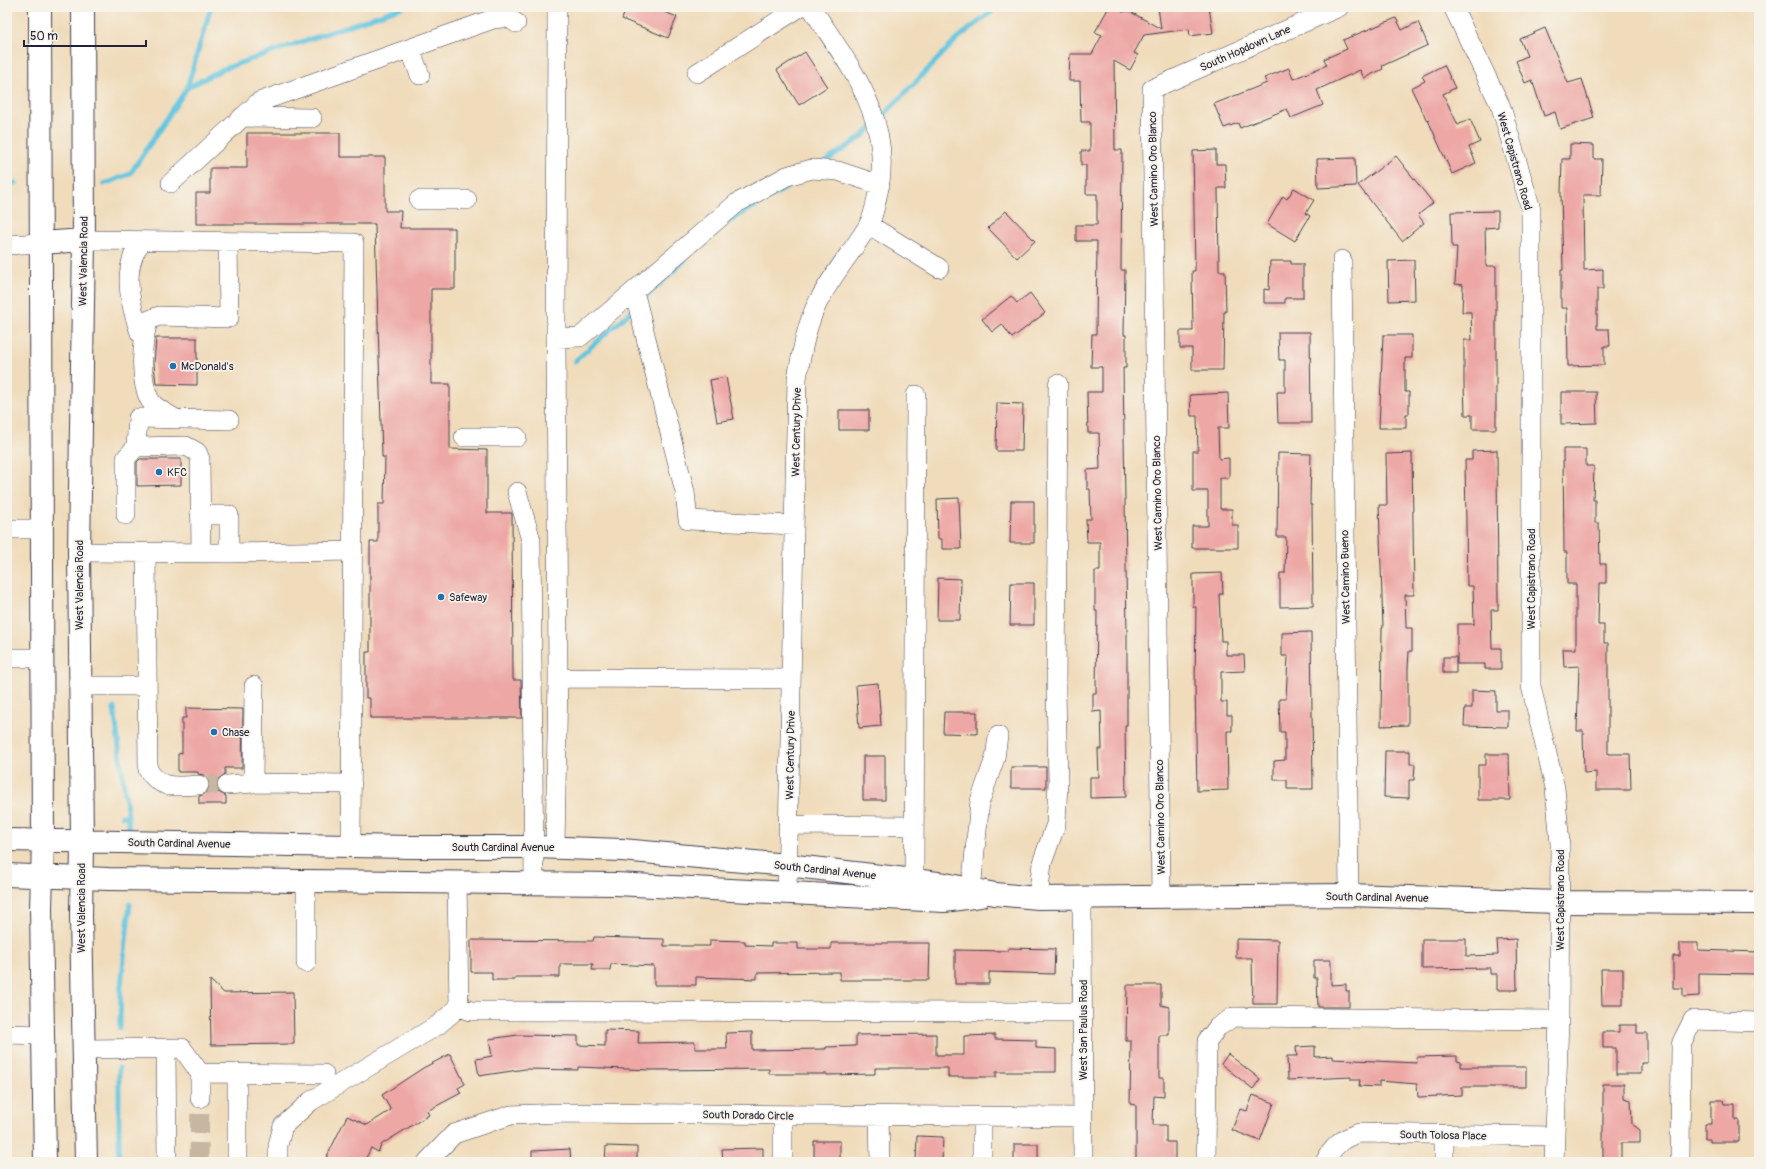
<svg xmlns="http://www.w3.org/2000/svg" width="1766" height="1169" font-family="Pangolin,sans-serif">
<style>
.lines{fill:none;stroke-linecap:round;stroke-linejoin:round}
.stream{stroke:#61c4df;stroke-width:5}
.building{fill:#eda7a5}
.minor-tunnel{stroke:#c7b7a1;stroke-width:19;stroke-dasharray:19 10;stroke-linecap:butt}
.minor-casing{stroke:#413e4e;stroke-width:20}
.major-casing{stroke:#413e4e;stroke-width:24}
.minor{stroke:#fff;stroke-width:19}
.major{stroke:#fff;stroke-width:22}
.poi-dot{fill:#1f6fb2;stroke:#f7f3e8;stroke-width:1.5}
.labels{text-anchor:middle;stroke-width:3.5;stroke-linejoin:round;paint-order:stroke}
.street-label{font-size:11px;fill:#22223b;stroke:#f7f3e8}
.poi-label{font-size:11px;fill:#22223b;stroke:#f7f3e8;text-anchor:start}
</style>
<rect width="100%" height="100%" fill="#f7f3e8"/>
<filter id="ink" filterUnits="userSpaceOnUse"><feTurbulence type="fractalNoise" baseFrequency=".025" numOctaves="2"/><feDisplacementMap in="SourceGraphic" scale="8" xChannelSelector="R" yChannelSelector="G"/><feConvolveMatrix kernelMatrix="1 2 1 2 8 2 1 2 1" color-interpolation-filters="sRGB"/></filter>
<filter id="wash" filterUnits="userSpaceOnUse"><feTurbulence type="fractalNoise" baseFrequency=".012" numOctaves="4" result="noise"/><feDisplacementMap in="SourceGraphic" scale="16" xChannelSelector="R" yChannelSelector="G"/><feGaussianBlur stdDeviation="0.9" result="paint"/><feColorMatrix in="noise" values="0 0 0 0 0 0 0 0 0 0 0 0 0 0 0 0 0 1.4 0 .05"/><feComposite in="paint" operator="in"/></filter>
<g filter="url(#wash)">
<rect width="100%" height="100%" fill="#f0dcbb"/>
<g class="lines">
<path class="stream" d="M187,88l36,-19 180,-62
M879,120l79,-82 40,-31
M822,164l41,-28 9,-9
M7,183h9
M104,184l26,-10 57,-86 24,-81
M725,224l74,-44
M642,301l43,-41
M575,361l60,-53
M114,708l14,109 1,17
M122,816l6,1
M120,1028l1,-42 9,-82
M119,1162v-94"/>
</g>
<g id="blocks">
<path class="building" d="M627,7h25l25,10 -9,21 -46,-19z
M1109,7h16l-3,5 7,-1 32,18 -3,-22h51l4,26 -23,3 -1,-7 -45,6 -10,18 4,2 -8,15 -16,-9 1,89h7l-1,120h4l-1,65h2v33h-3l4,265v92h-2l1,72 -36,1v-21h9l-1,-28h4l-1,-38 -8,1v-19h3l1,-82h-2v-40h5v-29h-13l-1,-23h5l-1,-30h-3v-19l13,-1 -1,-36h-11l-1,-41h15v-25h-11l1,-33h4l1,-93h-21v-16h21v-31h-11v-29h-5v-14h9v-29h-9l-1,-41h-11l1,-27h22l10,-19 -7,-3z
M1396,18l6,12 16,-8 10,23 -46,21 1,3 -19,9 -4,-8 -43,20 6,15 -32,13 -4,-9 -47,19 -2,-5 -14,5 -10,-24 53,-21 -3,-5 25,-10 4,11 34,-14 -3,-6 23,-10 -4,-9z
M1545,28l23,55 14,-4 12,39 -34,11 -5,-17 -11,4 -12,-36 -7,3 -9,-22 11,-5 -7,-17z
M805,52l22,35 -28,18 -22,-35z
M1444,65l11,23 -12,6 15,31 12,-6 10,23 -11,5 7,16 -24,11 -24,-54 -1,1 -16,-33 14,-7 -3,-5z
M247,133h93v24h45v54h16l-1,17h55v61h-24v95h19v65l37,1v63h25v2l1,165h8l1,38h-152v-20h-4v-46h4v-110h8v-38h6l1,-47h-3l-7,-233h-179v-31h14v-25h37z
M1570,144l24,1v14h8l-1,36h-18l1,75 19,-1v20h-6v40h12l1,17h-6v19l-36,1 -1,-58h-6v-38h2l-2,-76 1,-35h8z
M1216,150v14h9l1,24h-8l1,83h6l1,41h-2l-1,58h-31v-22h-12v-17h13l-1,-60h3l-2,-120z
M1396,156l37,47 -15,12 6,8 -22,18 -44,-56z
M1355,158l1,28 -38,2 -1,-29z
M1294,188l20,12 -8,13 4,3 -15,25 -28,-17 16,-28 4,3z
M1006,211l29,30 -18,17 -29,-30z
M1498,211v16l-13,1 1,38h10v163h-24v-14h-7l-1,-32v-43h8l-1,-28h-9l1,-27 -8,-1 2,-37h-5l-1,-35z
M1414,260l1,40 -26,1 -1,-40z
M1270,261h21v3h12v34h-18v5h-21v-14l5,1z
M1030,293l15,20 -33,25 -10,-14 -10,8 -10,-13 29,-23 6,7z
M1278,332h32l1,91h-33l-1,-31h8v-32h-6z
M1383,335h29v23h-7v34h4v22h-3v14h-27z
M156,338h41v47l-41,-1 -2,-20z
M726,377l8,42 -17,3 -7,-42z
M1561,392h35l1,31 -36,1z
M1228,393l1,35h-11l1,31 10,-1v20h-9v31h12v16h6v23h-46v-22h16v-35h-15v-40h5l-1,-35h-6l-1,-21z
M997,403l26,1 -1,47h-26z
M839,410h30v20h-30z
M1563,449h23v17h8l-1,34h2v23h4l1,41h6v19h-7l-1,42h6v18h4v111h22l1,36h-35v-18l-12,1 -1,-42h-6l2,-65 -15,1 -1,-18h13v-65h-9v-32h-3z
M1497,450l1,160h-7l1,38h9v21h-16v-5h-28v-40h17l-1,-38h-6l-2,-126h7v-9z
M1278,453l33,1 -1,51h2l1,101 -33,1v-34h5l1,-36h-9z
M1412,453l2,142h-9l1,33h6v23h-3l-1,18v56l-27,1 1,-98h1l-4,-123h8l-1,-51z
M140,459h41v26l-44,1v-24z
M959,498l2,51h-19v-10h-4l-1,-40z
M1011,501h23v42h-24z
M1222,573l1,21h-4l2,47h5v14h18l1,16 -24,1v30h6v13h5v16h-5l1,59 -31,1 -2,-105 1,-79h-3v-33z
M938,578l23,1 -1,41h-23z
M1011,583h23v42h-24z
M1311,632l2,157h-26v-9h-13v-19l11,-1v-28h-5l-1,-33h7l2,-43h-6v-23z
M1443,657h13v16h-13z
M878,683l3,43 -22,2 -3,-43z
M1472,690l24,1v19h12v17l-44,-1 1,-18h7z
M186,708l57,1 -1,59h-17v6l-8,6 -1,5 2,7 8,4v8h-27v-8l6,-2 4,-4 -1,-11 -4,-4 -6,-1v-2h-20v-18l4,-1v-35h4z
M944,712h33v22l-34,-1z
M1385,751h25v13h5l-1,16h-5v18l-25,-1z
M1486,754h23l1,46h-32v-35h8z
M863,756h22v44h-22z
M1011,767h35v21h-35z
M594,937l70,2v7h46v-6l35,1v4l26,1v-3h27v6h33v-6h99l-1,37h-89v-8l-83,1v6l-61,-2v8h-42v-19l-43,-2 -1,6h-18l1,-6h-33v13h-45v3h-23v-8h-21v-32l122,1z
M1236,939l42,1 -1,64h-24l-1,-46h-16z
M1422,939h44v17l32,-1 -1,-15 19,-1 1,51h-20v-16h-7v-6l-68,1z
M1680,943h18v7l60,2 -1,22 -58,-1v23l-16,1v-9h-10v-32h7z
M1008,948l47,1 -1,25 -65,-2v12h-34v-34l53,1z
M1314,960h17v25l15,-1v7h3v16h-31l-1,-29h-3z
M1601,969h22v36h-21z
M210,980l14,13 69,-1 1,52 -83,1z
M1127,985h34v20l8,2v28h-10v43h5v19l-10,-1 -1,29h13v17h9v20h-39v-57l-6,-1 1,-63h-5z
M1619,1025h18v8h10v30h-6v11h-25v-26h-13v-16h16z
M605,1030l34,1 -1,12 57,-1v7h32l-1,-16 26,-1v18l74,-1v-2l30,-1v-11l80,-1v21h28v-19l31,-1v4l41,1v8l20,1v23h-60v5h-48v-9h-73v6l-48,1v-1h-58v-5l-119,1 -72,-3v3l-53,-1 -46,7 -3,-17 16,-3 -3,-17 29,-4 60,1v9l27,1z
M1315,1046v11l18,-1v3l84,4 -1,-6 41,-1v5l4,1v5h65v20h-64v8l-44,2 -1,-13 -38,-3v6l-20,-1 1,-6h-9v-3l-63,3 -1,-24h10l-1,-9z
M450,1054l15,30 -7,4 3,5 -34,18 2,4 -47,29 -4,8 -7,-4 -7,14h-40l23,-46 20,9 24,-15 -9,-15 41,-27z
M1228,1054l32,25 -7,10 -32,-25z
M1603,1084h21v14l7,2 1,24 8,6v13h-19v19h-18z
M1253,1095l21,8 -14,38 -28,-11 8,-21 7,2z
M1711,1100h12l1,4h11v16h4v22h-29v-3h-5v-15h6z
M917,1136l26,1 -1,25h-26z
M814,1141h26v21h-26z
M1014,1144h24v18h-24z
M606,1146l31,1v15h-32z
M763,1148v14h-40l-1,-13z
M570,1149l1,13h-39v-11z"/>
</g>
</g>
<g filter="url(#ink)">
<use href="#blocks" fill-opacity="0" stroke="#413e4e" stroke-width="1"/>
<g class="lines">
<path class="minor-tunnel" d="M199,785h28
M199,1162l1,-64"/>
<defs>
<path id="minor" d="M1453,7l48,100 30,102v477l24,102 5,56 -1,176 -5,142
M410,49l10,26
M697,73l103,-66
M242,117l70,1
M171,183l88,-81 234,-83c9,-1 16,-3 23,4
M419,200h48
M869,225l70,43
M84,240l270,3 -3,602
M7,245l34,-2
M1342,260l7,635
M634,291l51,201 3,28 106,5
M140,333c-8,-24 -16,-51 -7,-76 2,-6 6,-11 9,-16
M556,338l24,-1 157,-134 50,-27 25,-7 26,2 42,14
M176,419c-7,-4 -15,-8 -21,-13 -17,-14 -14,-68 -6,-86l10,-4 70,2 -1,-76
M464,437h53
M136,447l50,-1 11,6 3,7 1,94
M517,492l14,48 3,343
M126,515v-57l10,-11 2,-29 91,2
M7,529h34
M79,552l150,1v-38h-29
M146,553l2,217c14,21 28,16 51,15
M229,553l124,-2
M7,658h35
M558,678l233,1
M80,686h67
M254,686l-1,97 99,1
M227,785l26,-2
M788,825l126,1
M555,847l3,-169 -2,-340 1,-331
M914,880l2,-485
M306,881v82
M971,890l9,-89 15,-43 3,-22
M787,894l10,-516c5,-25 9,-53 21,-76 14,-27 34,-50 50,-76 5,-8 7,-19 9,-29 19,-75 -27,-130 -66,-190
M1161,897l-9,-808 187,-82
M1038,898l4,-35 14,-39 2,-42 -2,-91 2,-307
M1082,898l1,264
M459,1007l12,4 612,1
M7,1034l35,1
M166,1048l1,114
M83,1049l99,-1 18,25 124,1
M237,1073v89
M200,1098v-25
M783,1115v47
M879,1116l1,46
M278,1162v-17l5,-19 28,-25 127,-76 21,-18 -2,-125
M427,1162l27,-28 57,-19 51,-2 521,4
M982,1162v-46
M1206,1162l1,-121 11,-14 15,-10 326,3
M1325,1162c7,-15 17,-24 34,-29l195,3
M1444,1162v-27
M1680,1162l1,-118 12,-24 66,2"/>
<path id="major" d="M40,7l3,835 -2,66 4,254
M83,7l1,233 -5,312 3,289 -1,76 5,245
M41,243l43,-3
M7,840l404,7h124l87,3 165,15 127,15 31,4 50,10 43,4 311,-3 211,7 199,1
M7,875l101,4 508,5 328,17 36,-5"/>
</defs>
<use href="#minor" class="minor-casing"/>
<use href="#major" class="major-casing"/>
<use href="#minor" class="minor"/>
<use href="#major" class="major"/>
</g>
</g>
<g class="poi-dot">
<circle cx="173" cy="366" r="4"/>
<circle cx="159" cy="472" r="4"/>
<circle cx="441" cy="597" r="4"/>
<circle cx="214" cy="732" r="4"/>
</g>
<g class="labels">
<g class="street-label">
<text transform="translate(1245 48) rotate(-24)" y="4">South Hopdown Lane</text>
<text transform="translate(1515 161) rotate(74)" y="4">West Capistrano Road</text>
<text transform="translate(1153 169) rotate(-91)" y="4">West Camino Oro Blanco</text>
<text transform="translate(83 261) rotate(-89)" y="4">West Valencia Road</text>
<text transform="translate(796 432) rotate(-89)" y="4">West Century Drive</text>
<text transform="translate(1157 493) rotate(-91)" y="4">West Camino Oro Blanco</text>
<text transform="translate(1345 577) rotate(-91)" y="4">West Camino Bueno</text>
<text transform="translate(1531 579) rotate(-90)" y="4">West Capistrano Road</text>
<text transform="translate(79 585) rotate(-90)" y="4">West Valencia Road</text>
<text transform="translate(790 755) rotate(-89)" y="4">West Century Drive</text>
<text transform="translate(1160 817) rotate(-91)" y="4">West Camino Oro Blanco</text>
<text transform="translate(179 843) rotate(1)" y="4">South Cardinal Avenue</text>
<text x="503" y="851">South Cardinal Avenue</text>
<text transform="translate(825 870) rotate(6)" y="4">South Cardinal Avenue</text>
<text transform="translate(1377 897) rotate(1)" y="4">South Cardinal Avenue</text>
<text transform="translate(1560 900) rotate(-90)" y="4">West Capistrano Road</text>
<text transform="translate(81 908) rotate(-90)" y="4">West Valencia Road</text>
<text transform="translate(1083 1030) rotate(-90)" y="4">West San Paulus Road</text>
<text transform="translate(748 1115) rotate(1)" y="4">South Dorado Circle</text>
<text transform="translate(1443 1135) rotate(1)" y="4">South Tolosa Place</text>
</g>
<g class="poi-label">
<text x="181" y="370">McDonald's</text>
<text x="167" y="476">KFC</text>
<text x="449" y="601">Safeway</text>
<text x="222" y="736">Chase</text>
</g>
</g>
<rect width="1766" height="1169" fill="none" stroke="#f7f3e8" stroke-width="24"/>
<path d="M24 40v6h122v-6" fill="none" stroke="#22223b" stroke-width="2"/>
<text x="30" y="40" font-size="12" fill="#22223b" stroke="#f7f3e8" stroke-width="3" paint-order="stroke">50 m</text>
</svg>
